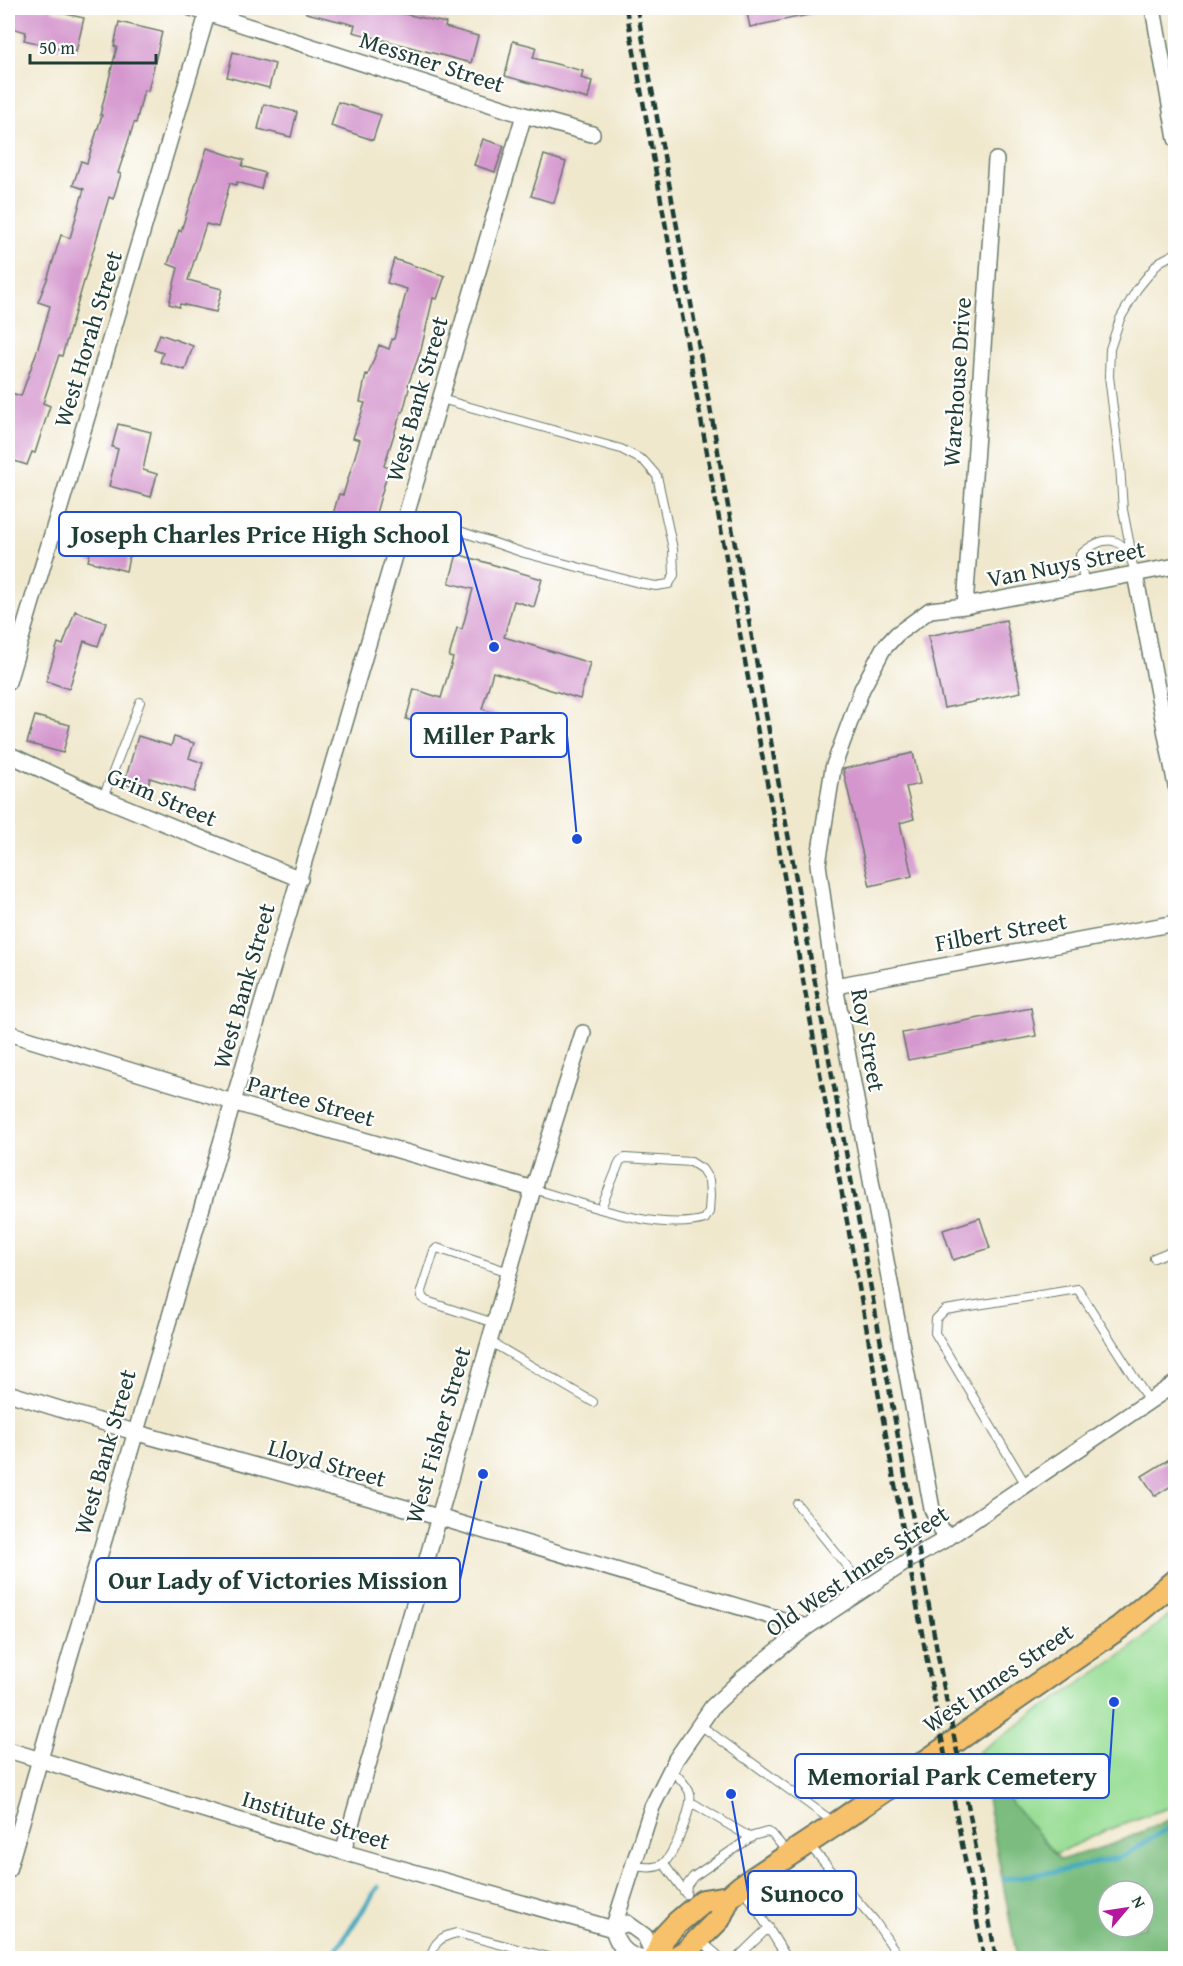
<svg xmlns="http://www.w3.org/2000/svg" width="1183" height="1966" font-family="'Gentium Book Plus',serif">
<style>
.green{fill:#9ade96;stroke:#5c8e65;stroke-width:1.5}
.forest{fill:#7bbd7f;stroke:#4d7d5a;stroke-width:1.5;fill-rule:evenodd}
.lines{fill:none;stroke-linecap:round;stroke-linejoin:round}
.stream{stroke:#3fa9bf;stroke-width:5}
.building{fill:#d496cd}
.lane-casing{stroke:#68796a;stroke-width:10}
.street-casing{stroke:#68796a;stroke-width:18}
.primary-casing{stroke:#68796a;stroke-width:26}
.lane{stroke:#fff;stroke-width:8}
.street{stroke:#fff;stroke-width:15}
.primary{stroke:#f7c06b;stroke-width:22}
.rail{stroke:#1f3d34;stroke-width:4.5;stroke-dasharray:9 4.5;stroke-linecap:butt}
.labels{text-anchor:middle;stroke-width:4.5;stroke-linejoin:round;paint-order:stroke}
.street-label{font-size:24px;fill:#1f3d34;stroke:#fff}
.leader{fill:none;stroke:#1d4ed8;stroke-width:2}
.callout-dot{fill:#1d4ed8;stroke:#fff;stroke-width:2}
.callout{fill:#fff;stroke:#1d4ed8;stroke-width:2}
.callout-label{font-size:26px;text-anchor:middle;font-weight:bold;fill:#1f3d34}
</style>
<rect width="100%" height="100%" fill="#fff"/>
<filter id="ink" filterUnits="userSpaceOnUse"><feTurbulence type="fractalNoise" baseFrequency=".0167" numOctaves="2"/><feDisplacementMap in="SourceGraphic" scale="12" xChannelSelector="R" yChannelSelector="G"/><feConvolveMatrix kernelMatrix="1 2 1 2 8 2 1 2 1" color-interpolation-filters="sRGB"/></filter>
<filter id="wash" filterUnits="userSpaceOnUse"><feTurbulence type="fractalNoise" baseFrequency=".008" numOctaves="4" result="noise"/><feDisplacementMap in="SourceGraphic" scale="24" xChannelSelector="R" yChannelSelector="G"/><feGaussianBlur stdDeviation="1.35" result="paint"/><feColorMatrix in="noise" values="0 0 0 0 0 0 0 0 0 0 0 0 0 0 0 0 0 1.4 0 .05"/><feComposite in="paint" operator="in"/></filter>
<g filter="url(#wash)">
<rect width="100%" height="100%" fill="#f0e8cd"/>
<path class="green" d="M1175,1610v196c-49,15 -96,34 -140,60l-57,-114 148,-100z"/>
<path class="forest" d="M981,1767l79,93 56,-17 59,-26v141h-158zM1108,1891h36v36h-36z"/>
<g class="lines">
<path class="stream" d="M1004,1879l61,-9 59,-14 52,-33
M331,1958l47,-71"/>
</g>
<g id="blocks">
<path class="building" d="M8,8h45l-1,3 32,7 -8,34 -52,-12 2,-8 -18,-5z
M307,8h70l69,15 -1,4 33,9 -7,27 -118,-31 2,-7 -49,-12z
M746,8h67v6l-63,13z
M119,22l43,10 -14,59 -4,-1 -8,33h-2l-16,50 3,1 -8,25 -4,-2 -47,159 -3,-1 -16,48 7,3 -15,47 -3,-1 -5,13 -19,-6v-55l3,-11 10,3 17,-48 12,-42 -12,-4 10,-25 13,-42 9,3 14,-49 -11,-4 8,-24 6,2 15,-48h-2l17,-68 -3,-1z
M513,41l23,6 -3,11 50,13 -2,7 11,3 -4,18 -83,-23z
M233,52l42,12 -6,24 -42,-11z
M338,102l43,13 -8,25 -42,-14z
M264,104l33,8 -6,25 -33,-8z
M483,139l21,7 -9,26 -21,-7z
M207,148l37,12 -2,6 23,7 -4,16 -24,-7 -1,3 -6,-2 -12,44 -12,-3 -18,56 34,9 -6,23 -36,-8 -1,3 -10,-3 9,-36 -10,-4 11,-34 2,1z
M544,155l22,7 -12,41 -23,-7z
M394,259l51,17 -8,23 -4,-1 -12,52 -13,35h2l-7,27h-2l-17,54 5,2 -17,59 -39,-13 6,-20 4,1 17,-55 -7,-2 12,-35 -5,-1 6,-28 2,1 11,-30 10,4 3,-10h2l13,-50 -20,-6z
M160,334l33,12 -8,24 -25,-8 3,-9 -9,-3z
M118,424l33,8 -8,38 14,4 -6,23 -42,-11 9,-37 -6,-2z
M95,533l37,10 -6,28 -38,-10z
M457,554l85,25 -8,28 -20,-6 -10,36 86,26 -10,36 -87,-27 -11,37 22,7 -8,27 -66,-20 -1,3 -23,-7 8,-30 27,9 12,-40 -4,-1 8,-29 5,1 11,-40 -24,-6z
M75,611l31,12 -8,23 -14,-5 -15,48 -23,-8 12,-38 5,2z
M1006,620l15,72 -77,16 -16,-72z
M35,716l35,9 -7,28 -36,-10z
M138,736l33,10 3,-9 20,6 -5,15 14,5 -9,29 -44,-14 -3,12 -23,-6z
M913,753l7,31 -14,3 8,32 -14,4 12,53 -42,10 -27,-117z
M1031,1008l5,28 -128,24 -6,-27z
M980,1218l10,30 -37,12 -10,-30z
M1176,1455v28l-21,13 -13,-20z"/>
</g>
</g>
<g filter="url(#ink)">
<use href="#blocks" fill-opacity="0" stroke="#68796a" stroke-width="1.5"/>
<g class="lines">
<defs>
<path id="lane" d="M407,513l117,40 115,30 17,3 13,-2 5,-9 -1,-26 -16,-73 -13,-15 -23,-12 -180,-50
M1132,556l-9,-46 -3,-45 -11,-89 1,-27 10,-30 17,-30 22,-27 17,-9
M1084,583l-4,-28c28,-25 48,-17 55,19
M103,798l37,-96
M533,1189c47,13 125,44 172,30l4,-7 1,-17 -1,-15 -7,-11 -11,-7 -66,-4 -5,3 -19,47
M1154,1258l22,-9
M494,1323l-68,-22 -4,-4 -1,-6 13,-40 3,-3 72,24
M489,1341l104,61
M1026,1485l-91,-152 1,-14 9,-9 133,-21 71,112
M797,1504l68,85
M700,1725l135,98
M691,1802l60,36
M810,1846l64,74 26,38
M664,1864l22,30
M633,1866c9,1 20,3 28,-1 12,-6 32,-57 29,-71 -2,-9 -13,-18 -19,-25
M743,1887l44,71
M686,1894l1,-9 6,-8 60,-41 14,-4 5,2 16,19
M700,1940l21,18
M431,1958c2,-16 11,-22 26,-25l95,25
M737,1958l32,-31"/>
<path id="street" d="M191,8l333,107 68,19
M1153,8l23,131
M1135,574l41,212
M965,606l31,-446
M8,682l201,-674
M8,754l95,44 197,81
M835,986l341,-63
M8,1033l241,74 284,82
M8,1393l126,39 304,85 369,110
M946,1539l-14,-30 -97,-523 -17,-122 15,-96 29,-79 21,-40 14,-15 33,-24 35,-4 211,-40
M8,1750l335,102 270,77 14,-6 18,13 9,22
M343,1852l190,-663 50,-156
M8,1870c168,-586 346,-1169 516,-1755
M613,1929l39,-122 24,-48 36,-52 31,-29 64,-51 102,-67 37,-21 230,-156
M613,1929c4,15 12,26 28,29"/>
<path id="primary" d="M656,1958l7,-20 14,-15 26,-22 26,-4
M675,1958l13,-8 31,-31 10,-22 13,-11 94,-62 284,-197 56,-47"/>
</defs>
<use href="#lane" class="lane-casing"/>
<use href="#street" class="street-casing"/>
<use href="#primary" class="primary-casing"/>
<use href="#lane" class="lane"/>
<use href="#street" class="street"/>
<use href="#primary" class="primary"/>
<path class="rail" d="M626,8l306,1680 52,270
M637,8l306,1675 26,127 27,148"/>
</g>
</g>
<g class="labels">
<g class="street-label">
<text transform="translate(432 62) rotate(18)" y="8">Messner Street</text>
<text transform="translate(88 339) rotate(-73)" y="8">West Horah Street</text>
<text transform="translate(957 382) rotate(-86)" y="8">Warehouse Drive</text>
<text transform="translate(417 399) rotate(-74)" y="8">West Bank Street</text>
<text transform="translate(1066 564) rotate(-11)" y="8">Van Nuys Street</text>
<text transform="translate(162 797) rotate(23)" y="8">Grim Street</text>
<text transform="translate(1001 932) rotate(-10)" y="8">Filbert Street</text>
<text transform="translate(244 986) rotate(-74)" y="8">West Bank Street</text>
<text transform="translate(868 1040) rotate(80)" y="8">Roy Street</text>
<text transform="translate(311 1101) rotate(16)" y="8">Partee Street</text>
<text transform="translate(438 1435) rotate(-74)" y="8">West Fisher Street</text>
<text transform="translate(105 1452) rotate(-74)" y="8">West Bank Street</text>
<text transform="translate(327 1463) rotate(16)" y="8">Lloyd Street</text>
<text transform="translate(857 1571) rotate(-34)" y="8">Old West Innes Street</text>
<text transform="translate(998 1678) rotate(-34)" y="8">West Innes Street</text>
<text transform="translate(316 1820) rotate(17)" y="8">Institute Street</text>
</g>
</g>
<path class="leader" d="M494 647L461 534M577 839L567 735M483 1474L460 1580M1114 1702L1109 1776M731 1794L748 1893"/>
<g class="callout-dot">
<circle cx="494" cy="647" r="6"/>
<circle cx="577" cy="839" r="6"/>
<circle cx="483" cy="1474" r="6"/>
<circle cx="1114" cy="1702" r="6"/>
<circle cx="731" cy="1794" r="6"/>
</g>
<g class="callout">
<rect x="59" y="512" width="402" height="44" rx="6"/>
<rect x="411" y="713" width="156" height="44" rx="6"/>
<rect x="96" y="1558" width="364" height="44" rx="6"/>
<rect x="795" y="1754" width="314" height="44" rx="6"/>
<rect x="748" y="1871" width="108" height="44" rx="6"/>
</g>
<g class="callout-label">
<text x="260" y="543">Joseph Charles Price High School</text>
<text x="489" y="744">Miller Park</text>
<text x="278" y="1589">Our Lady of Victories Mission</text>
<text x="952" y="1785">Memorial Park Cemetery</text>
<text x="802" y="1902">Sunoco</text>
</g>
<rect width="1183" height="1966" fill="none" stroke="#fff" stroke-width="30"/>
<g transform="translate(1126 1909) rotate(61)"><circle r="28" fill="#ffffff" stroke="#a5b1ae" stroke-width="1.5"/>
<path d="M0-4.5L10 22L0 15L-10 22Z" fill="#b5179e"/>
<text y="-9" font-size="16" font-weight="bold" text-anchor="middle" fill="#1f3d34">N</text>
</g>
<path d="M30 54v9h126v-9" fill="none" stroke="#1f3d34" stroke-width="3"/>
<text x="39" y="54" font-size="18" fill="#1f3d34" stroke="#ffffff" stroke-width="4.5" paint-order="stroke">50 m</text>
</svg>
